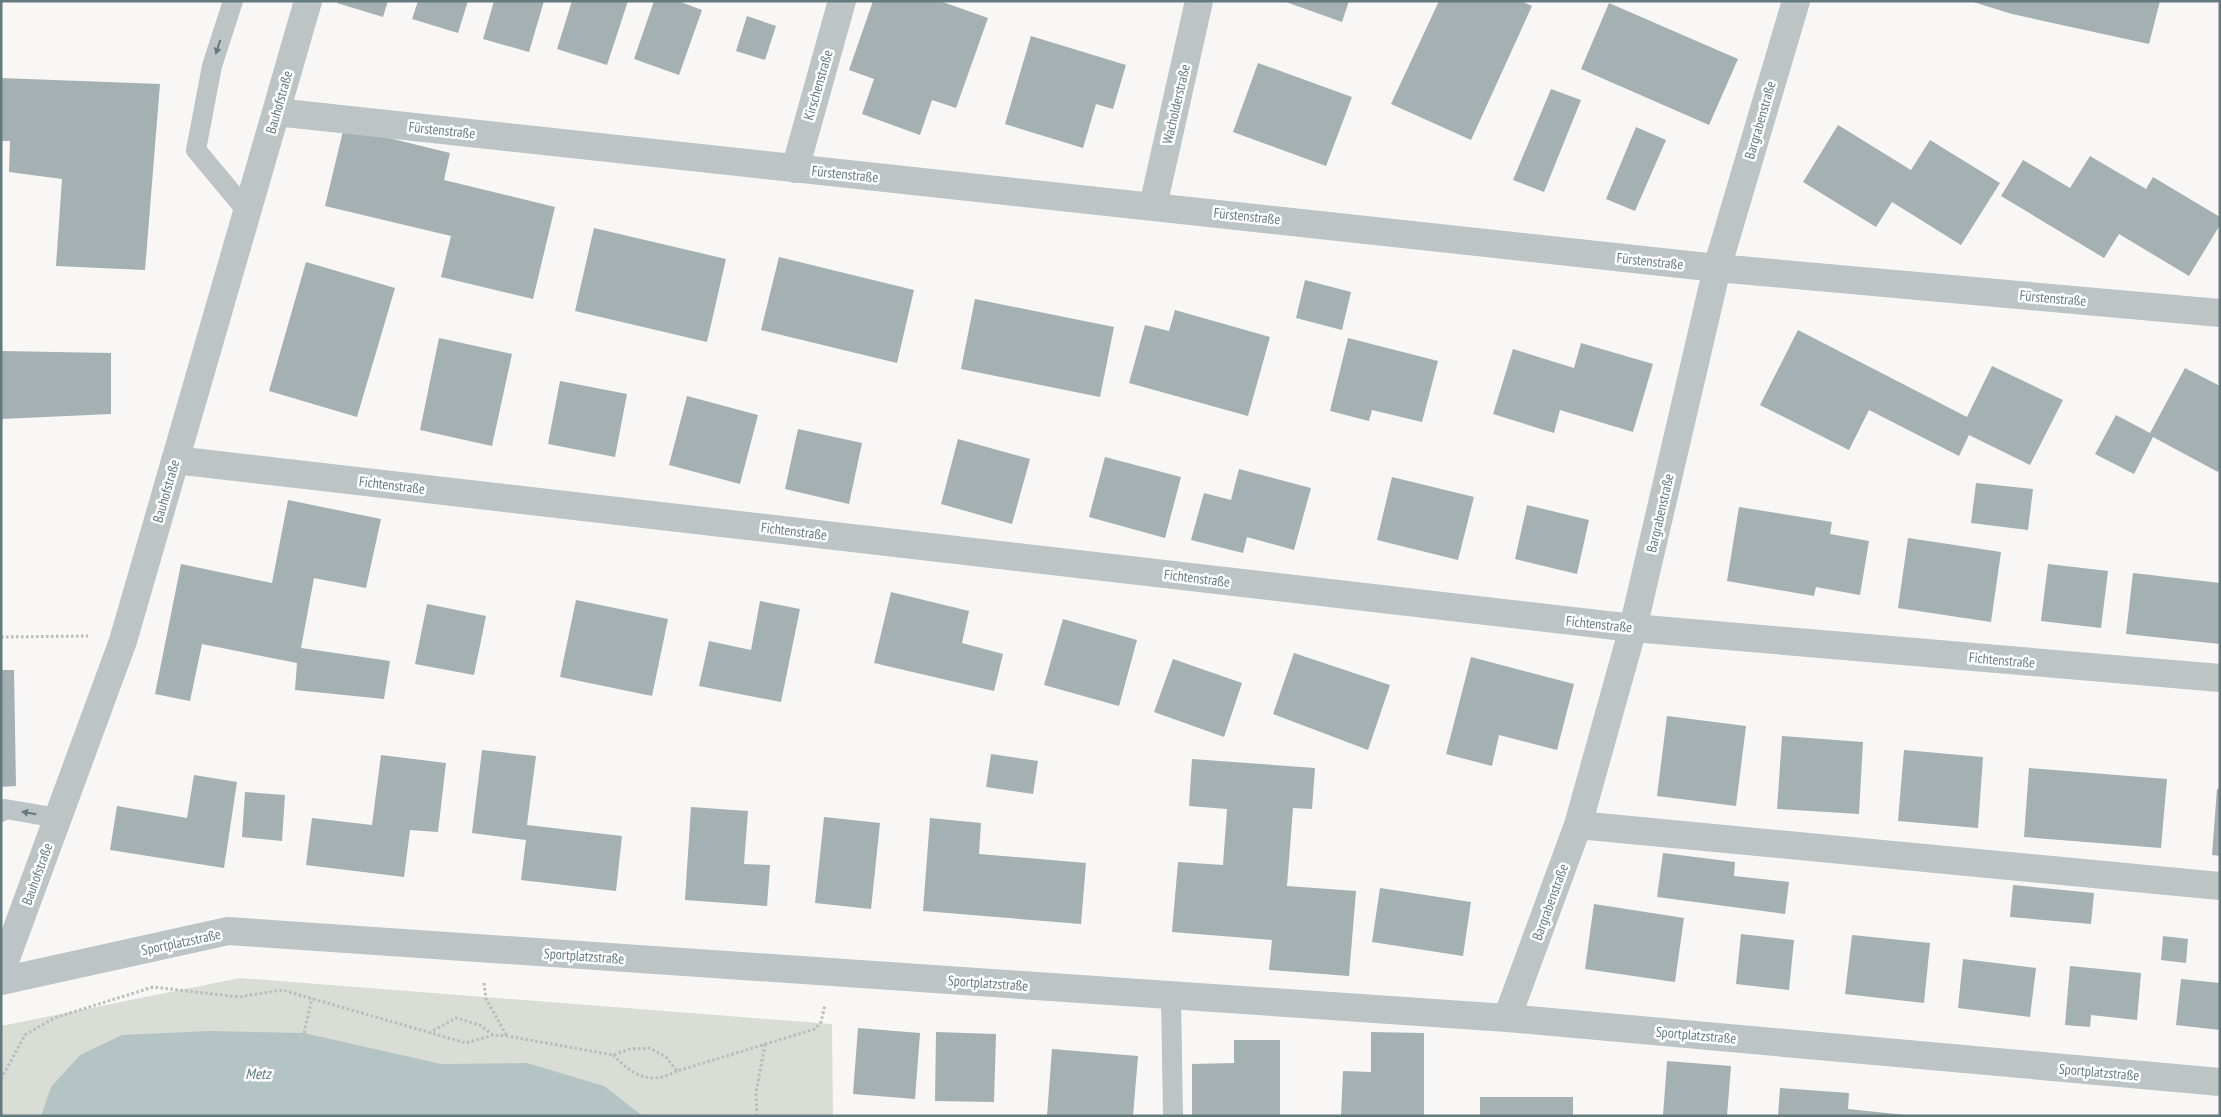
<svg xmlns="http://www.w3.org/2000/svg" width="2221" height="1117" font-family="'PT Sans Narrow',sans-serif">
<style>
.green{fill:#daddd5}
.water{fill:#b4c4c5}
.building{fill:#a4b0b2}
.lines{fill:none;stroke-linecap:round;stroke-linejoin:round}
.path{stroke:#b8bdbe;stroke-width:3;stroke-dasharray:2.5 2.5;stroke-linecap:butt}
.service{stroke:#bdc4c5;stroke-width:20}
.minor{stroke:#bdc4c5;stroke-width:28}
.oneway{fill:#657a7e}
.labels{text-anchor:middle;stroke-width:5;stroke-linejoin:round;paint-order:stroke}
.street-label{font-size:14px;fill:#657a7e;stroke:#fff}
.water-label{font-size:15px;font-style:italic;fill:#607879;stroke:#fff}
</style>
<rect width="100%" height="100%" fill="#f8f7f6"/>
<path class="green" d="M240,978l592,46 1,92h-832v-90z"/>
<path class="water" d="M209,1031l95,2 137,31 86,-1 77,23 39,30h-602l10,-29 29,-32 42,-20z"/>
<path class="building" d="M337,1h51l-5,16 -46,-14z
M418,1h50l-10,32 -46,-14z
M494,1h50l-15,51 -46,-13z
M572,1h56l-21,64 -50,-16z
M654,1h24l24,9 -23,65 -45,-16z
M873,1h67l48,17 -32,90 -24,-8 -12,35 -58,-21 12,-35 -25,-9z
M1283,1h66l-7,21z
M1439,1h82l11,5 -61,134 -80,-36z
M1970,1h190l-11,43 -137,-30z
M1609,3l129,56 -29,66 -128,-56z
M747,16l29,10 -11,34 -29,-9z
M1031,36l95,29 -13,44 -17,-5 -13,44 -78,-24z
M1258,63l94,34 -26,69 -93,-34z
M1,78l159,6 -15,186 -89,-4 6,-87 -53,-7 1,-31h-9z
M1551,89l30,11 -37,92 -31,-12z
M1838,125l73,45 19,-30 70,43 -39,62 -69,-43 -16,25 -73,-45z
M344,127l106,26 -6,27 111,27 -22,92 -92,-22 10,-41 -126,-30z
M1636,127l30,13 -31,71 -29,-12z
M2090,156l56,33 7,-12 67,40v8l-31,51 -70,-42 -15,24 -103,-62 22,-36 47,28z
M594,228l132,31 -19,83 -132,-31z
M779,257l135,33 -17,73 -136,-33z
M306,262l89,26 -38,129 -88,-26z
M1305,280l46,12 -9,38 -46,-12z
M975,299l139,28 -14,70 -139,-28z
M1175,310l95,27 -22,79 -119,-33 16,-58 24,6z
M1798,330l169,87 25,-51 71,34 -33,65 -61,-30 -10,21 -90,-46 -20,40 -89,-45z
M439,338l73,16 -20,92 -72,-16z
M1348,338l90,23 -16,61 -50,-12 -3,11 -39,-10z
M1581,343l72,21 -20,68 -73,-22 -6,23 -61,-19 20,-65 61,19z
M1,351l110,2v61l-110,5z
M2185,368l35,18v82l-2,4 -65,-35 -19,37 -39,-20 21,-39 34,18z
M560,381l67,13 -12,63 -67,-13z
M687,396l71,19 -18,69 -71,-19z
M798,429l64,14 -13,61 -64,-15z
M958,439l72,20 -18,65 -71,-20z
M1105,457l76,20 -16,61 -76,-21z
M1239,469l72,19 -17,62 -47,-13 -4,16 -52,-13 13,-47 27,7z
M1392,477l82,20 -16,63 -81,-20z
M1976,483l57,6 -5,41 -57,-7z
M288,500l93,19 -15,69 -52,-10 -13,70 89,13 -6,38 -89,-9 2,-27 -95,-19 -12,57 -35,-7 26,-130 91,19z
M1527,505l62,15 -12,54 -62,-15z
M1739,507l93,15 -2,12 39,7 -9,54 -44,-8 -2,9 -87,-15z
M1908,538l93,14 -10,70 -93,-14z
M2048,564l60,7 -7,57 -60,-7z
M2133,573l87,10v61l-94,-10z
M891,592l78,19 -7,32 41,11 -9,37 -120,-28z
M576,600l92,19 -16,77 -92,-19z
M760,601l40,8 -19,93 -82,-16 10,-45 42,9z
M427,604l59,12 -12,59 -59,-11z
M1063,619l74,21 -18,66 -75,-21z
M1294,653l96,32 -22,65 -95,-36z
M1471,657l103,27 -17,66 -58,-15 -7,31 -46,-12z
M1173,659l69,24 -18,54 -70,-25z
M1,670h13l2,116 -15,1z
M1667,716l79,10 -10,80 -79,-10z
M1782,736l81,6 -4,72 -82,-5z
M482,750l54,6 -9,69 95,11 -6,55 -95,-11 5,-40 -54,-7z
M1904,750l79,7 -5,71 -80,-7z
M991,754l47,7 -5,33 -47,-7z
M381,755l65,8 -8,69 -28,-2 -6,47 -98,-12 6,-47 60,7z
M1192,759l123,9 -3,41 -19,-1 -6,78 69,5 -7,85 -80,-6 3,-30 -100,-8 6,-70 45,3 4,-56 -38,-3z
M2029,768l138,11 -6,69 -137,-11z
M194,775l43,7 -13,86 -114,-18 7,-44 70,12z
M2217,789h3v67l-8,-1z
M245,792l40,3 -3,46 -40,-4z
M691,807l57,4 -4,53 26,1 -3,41 -82,-6z
M824,817l56,6 -9,86 -56,-6z
M930,818l51,5 -2,31 107,9 -5,61 -158,-13z
M1663,853l72,9 -1,14 55,6 -4,32 -128,-17z
M2013,885l81,8 -3,31 -81,-7z
M1380,888l91,14 -8,54 -91,-14z
M1594,904l90,14 -9,64 -90,-13z
M1741,934l53,6 -5,50 -53,-6z
M1852,935l78,8 -6,60 -79,-9z
M2163,936l25,3 -2,24 -25,-3z
M1963,959l73,9 -6,49 -72,-9z
M2070,966l71,7 -4,47 -46,-5 -1,12 -25,-2z
M2181,979l39,4v47l-44,-5z
M858,1028l62,5 -5,66 -62,-5z
M936,1032l60,2 -2,68 -59,-1z
M1371,1032l53,1v83h-83l2,-45 28,1z
M1234,1040h46v76h-88v-52l42,-1z
M1052,1049l86,7 -5,60h-86z
M1667,1061l64,5 -4,50h-64z
M1780,1088l69,5 -1,16 67,7h-137z
M1480,1097h93v19h-93z"/>
<g class="lines">
<path class="path" d="M1,637l87,-1
M484,983l2,16 21,37
M304,1033l8,-35
M429,1033l27,-15 24,7 13,10
M613,1055c20,20 36,31 64,16
M1,1079l24,-44 29,-17 99,-31 86,10 43,-7 184,53 27,-8 14,1 106,19 17,-6 20,-1 16,9 11,14 138,-42 6,-7 4,-17
M757,1116l-1,-23 9,-49"/>
<path class="service" d="M233,1l-21,65 -16,84 51,61
M1,812l4,-3 53,9
M1171,996l2,120"/>
<path class="minor" d="M276,112l1441,156 503,45
M795,169l47,-168
M1153,206l46,-205
M175,460l1458,168 587,50
M1578,825l642,61
M1,972l122,-331 185,-640
M1,981l227,-50 1279,87 713,64
M1507,1018l71,-193 55,-197 84,-360 79,-267"/>
</g>
<defs><path id="oneway-solid" d="M-6-.8H1V-3.2L6.5 0L1 3.2V.8H-6Z" transform="scale(1.25)"/></defs>
<g class="oneway">
<use href="#oneway-solid" transform="translate(218 47) rotate(108)"/>
<use href="#oneway-solid" transform="translate(29 813) rotate(-170)"/>
</g>
<g class="labels">
<g class="street-label">
<text transform="translate(818 85) rotate(-74)" y="5">Kirschenstraße</text>
<text transform="translate(279 102) rotate(-74)" y="5">Bauhofstraße</text>
<text transform="translate(1176 104) rotate(-77)" y="5">Wacholderstraße</text>
<text transform="translate(1760 120) rotate(-74)" y="5">Bargrabenstraße</text>
<text transform="translate(442 130) rotate(6)" y="5">Fürstenstraße</text>
<text transform="translate(845 174) rotate(6)" y="5">Fürstenstraße</text>
<text transform="translate(1247 216) rotate(6)" y="5">Fürstenstraße</text>
<text transform="translate(1650 261) rotate(6)" y="5">Fürstenstraße</text>
<text transform="translate(2053 298) rotate(5)" y="5">Fürstenstraße</text>
<text transform="translate(392 485) rotate(7)" y="5">Fichtenstraße</text>
<text transform="translate(166 491) rotate(-74)" y="5">Bauhofstraße</text>
<text transform="translate(1660 513) rotate(-77)" y="5">Bargrabenstraße</text>
<text transform="translate(794 531) rotate(7)" y="5">Fichtenstraße</text>
<text transform="translate(1197 578) rotate(7)" y="5">Fichtenstraße</text>
<text transform="translate(1599 624) rotate(6)" y="5">Fichtenstraße</text>
<text transform="translate(2002 660) rotate(5)" y="5">Fichtenstraße</text>
<text transform="translate(37 874) rotate(-70)" y="5">Bauhofstraße</text>
<text transform="translate(1550 902) rotate(-70)" y="5">Bargrabenstraße</text>
<text transform="translate(181 942) rotate(-12)" y="5">Sportplatzstraße</text>
<text transform="translate(584 956) rotate(4)" y="5">Sportplatzstraße</text>
<text transform="translate(988 983) rotate(4)" y="5">Sportplatzstraße</text>
<text transform="translate(1696 1035) rotate(5)" y="5">Sportplatzstraße</text>
<text transform="translate(2099 1072) rotate(5)" y="5">Sportplatzstraße</text>
</g>
<g class="water-label">
<text x="258" y="1079">Metz</text>
</g>
</g>
<rect width="2221" height="1117" fill="none" stroke="#657a7e" stroke-width="5"/>
</svg>
